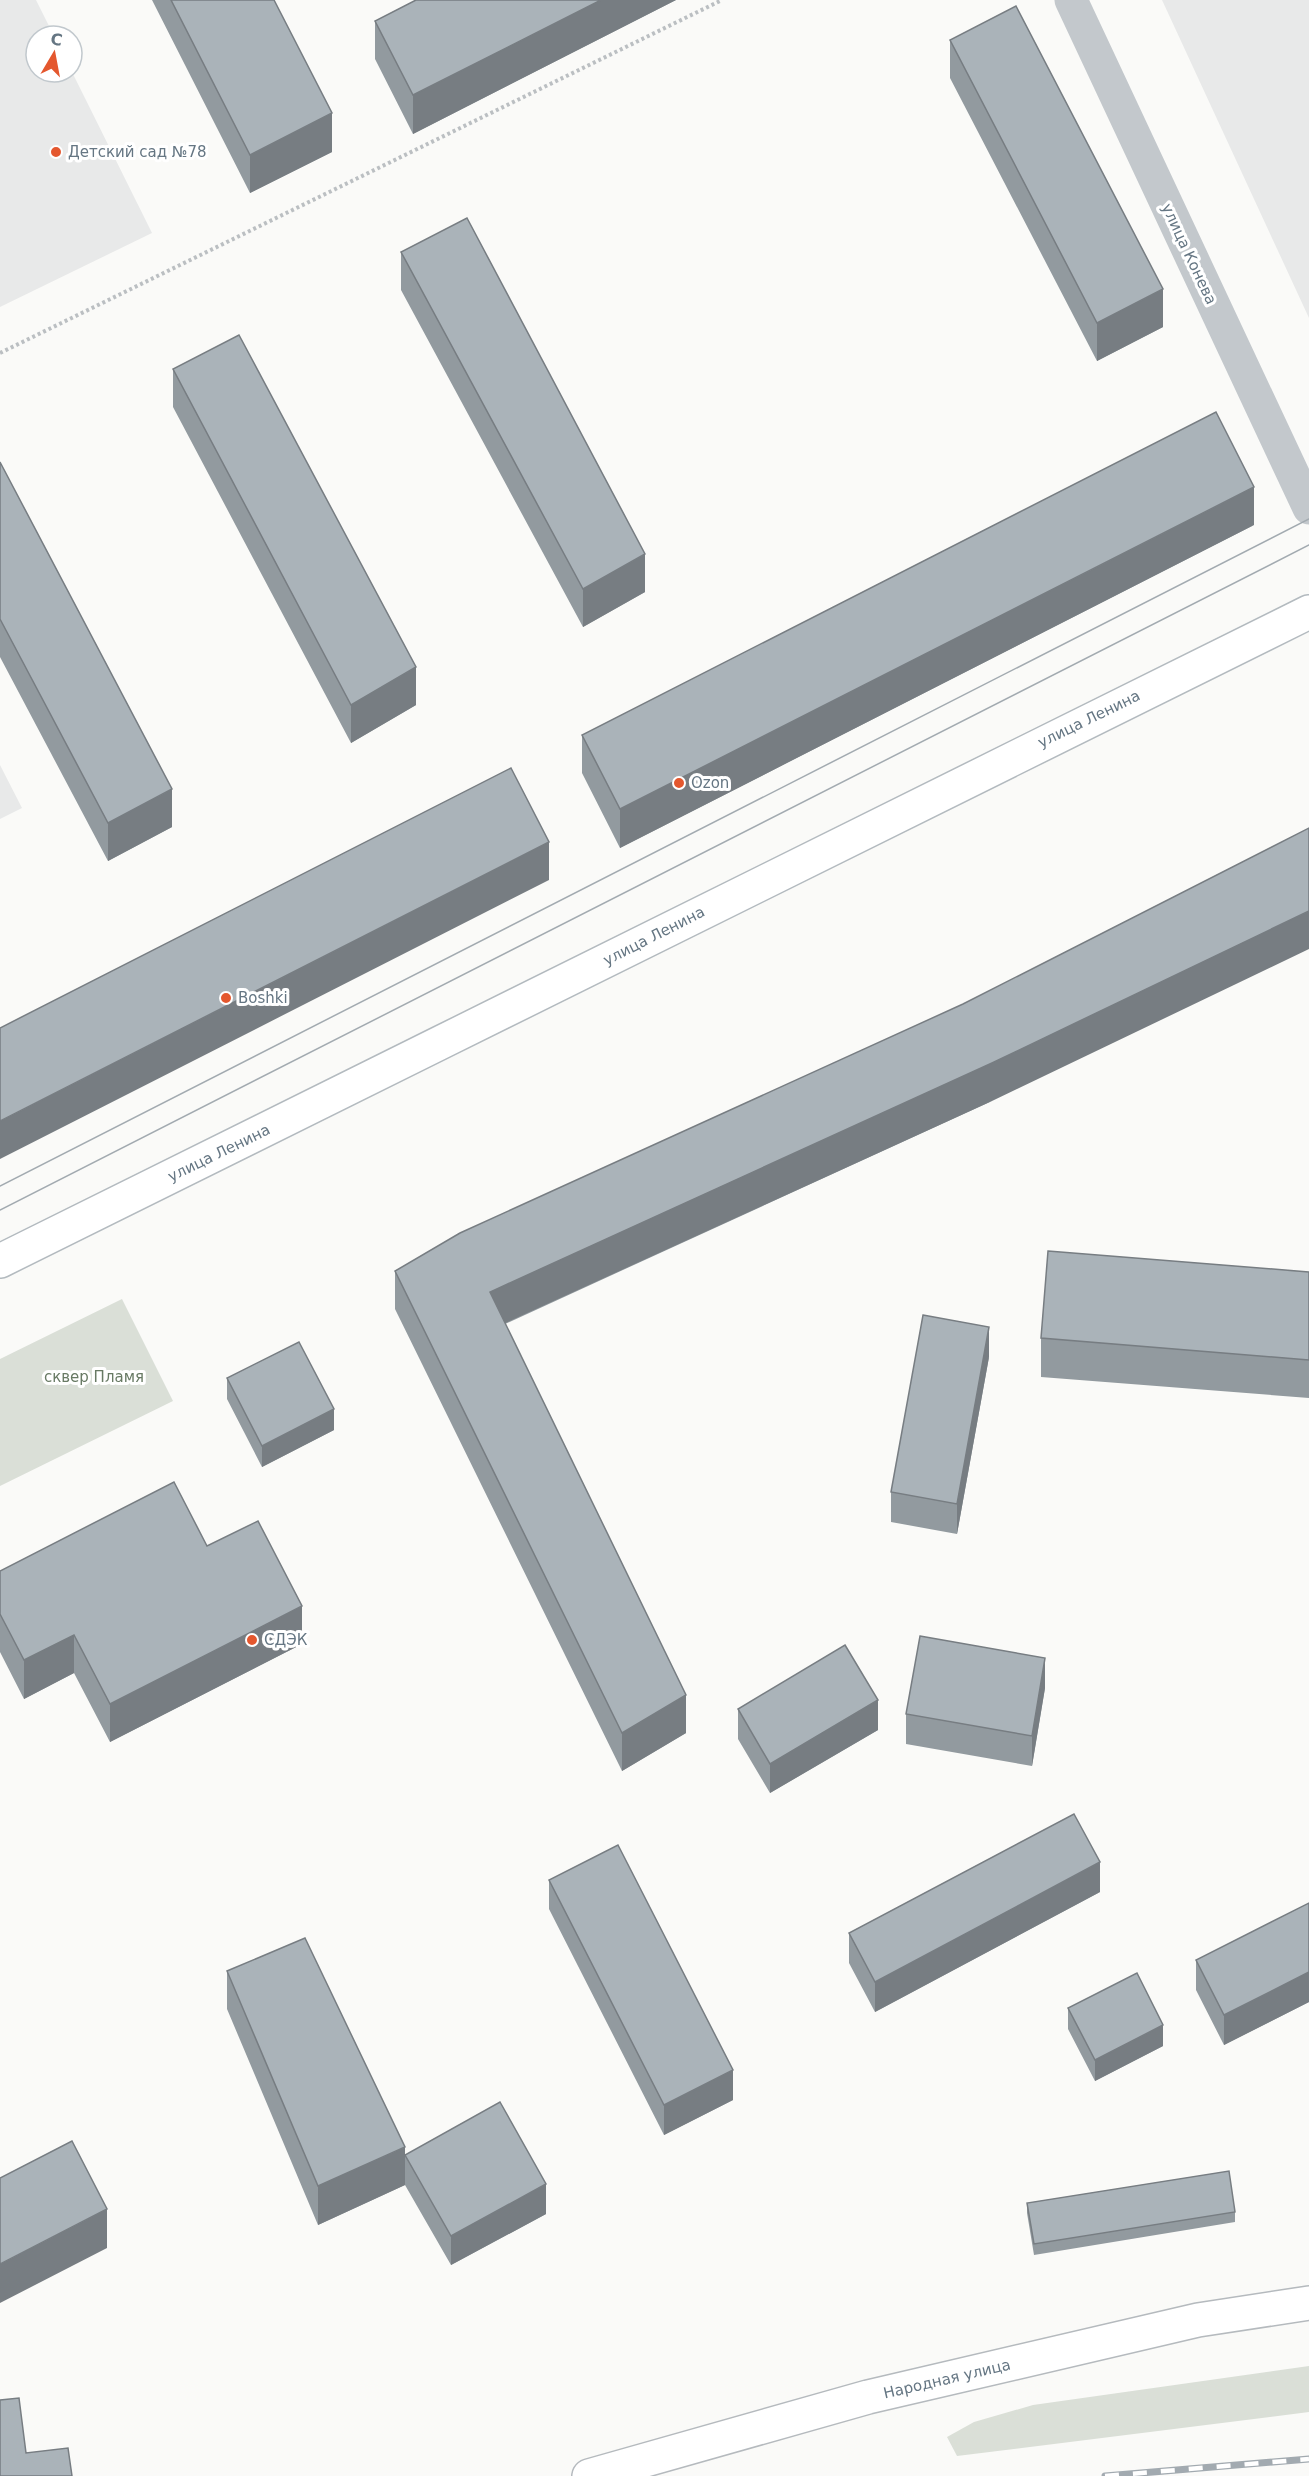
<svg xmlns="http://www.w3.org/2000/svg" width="1309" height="2476" font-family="'DejaVu Sans',sans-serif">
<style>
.built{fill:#e8e9e9}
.green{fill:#dadfd7}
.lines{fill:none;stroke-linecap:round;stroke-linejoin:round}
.secondary-casing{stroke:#b3babf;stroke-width:36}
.primary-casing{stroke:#b5babe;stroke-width:36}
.path{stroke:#bbbfc2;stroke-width:4;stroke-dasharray:3 3;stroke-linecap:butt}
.street{stroke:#c3c8cc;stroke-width:33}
.secondary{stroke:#fff;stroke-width:33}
.primary{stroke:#fff;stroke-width:33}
.tram{stroke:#a2aab0;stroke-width:1.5}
.rail-casing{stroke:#a2aab0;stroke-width:7}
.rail{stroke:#fff;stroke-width:4.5;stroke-dasharray:14;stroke-linecap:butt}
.wall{fill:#929a9f}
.shaded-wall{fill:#777d82}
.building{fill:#aab3b9;stroke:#777d82;stroke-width:1.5}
.poi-dot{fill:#e4572e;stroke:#fff;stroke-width:2}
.labels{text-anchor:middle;stroke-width:6;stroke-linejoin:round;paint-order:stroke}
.poi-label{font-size:15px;fill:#657683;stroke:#fff;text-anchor:start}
.street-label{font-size:15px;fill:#657683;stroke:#fff}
.park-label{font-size:15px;fill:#687a64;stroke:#fff}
</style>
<rect width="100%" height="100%" fill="#fafaf8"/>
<path class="built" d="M0,0h36l18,36h-18v36h36l80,161 -152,74z
M1162,0h147v318z
M0,765l22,43 -22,11z"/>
<path class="green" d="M122,1299l51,102 -173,85v-127z
M1309,2366v46l-352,44 -10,-19 27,-15 59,-17z"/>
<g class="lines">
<defs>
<path id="secondary" d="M0,1261c437,-215 871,-435 1309,-649"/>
<path id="primary" d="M589,2476l279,-79 330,-77 111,-17"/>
</defs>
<use href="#secondary" class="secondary-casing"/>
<use href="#primary" class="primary-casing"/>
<path class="path" d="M0,353l722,-353"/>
<path class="street" d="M1071,0l238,508"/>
<use href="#secondary" class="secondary"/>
<use href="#primary" class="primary"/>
<path class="tram" d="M0,1186l1309,-667
M0,1210l1309,-665"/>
<defs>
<path id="rail" d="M1105,2476l204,-17"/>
</defs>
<use href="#rail" class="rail-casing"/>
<use href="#rail" class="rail"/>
</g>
<path class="wall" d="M152,0h122l58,152 -82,41z
M416,0h260l-263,134 -38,-75v-38z
M950,40l213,287 -66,34 -147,-283z
M401,252l244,340 -62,35 -182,-337z
M173,369l243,336 -65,38 -178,-336z
M0,462l172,365 -64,34 -108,-204z
M1254,525l-634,323 -38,-75v-38z
M992,1101l-487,223 181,409 -64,38 -227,-462v-38z
M1309,1272v126l-268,-21v-39z
M989,1357l-32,177 -66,-12v-30z
M227,1378l107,52 -72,37 -35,-68z
M207,1546l95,98 -192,98 -36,-69 -50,26 -24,-47v-81z
M1045,1688l-13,78 -126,-22v-30z
M738,1709l140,21 -108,63 -32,-54z
M549,1880l184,220 -69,35 -115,-226z
M1100,1892l-225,120 -26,-49v-30z
M1309,1903v99l-85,43 -28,-55v-30z
M227,1971l178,214 -87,40 -91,-216z
M1068,2008l95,38 -68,35 -27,-52z
M405,2155l141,59 -95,51 -46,-80z
M1027,2203l208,9v10l-201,33 -7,-42z"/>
<path class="shaded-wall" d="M601,0h75l-263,134v-39z
M332,113v39l-82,41v-38z
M1163,289v38l-66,34v-38z
M1254,487v38l-634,323v-39z
M645,554v38l-62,35v-38z
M416,667v38l-65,38v-38z
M172,789v38l-64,34v-38z
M549,842v38l-549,279v-38z
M1309,911v38l-317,152 -502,229v-38z
M989,1327v30l-32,177v-30z
M334,1409v21l-72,37v-21z
M302,1606v38l-192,98v-38z
M74,1635v38l-50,26v-39z
M1045,1658v30l-13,78v-30z
M686,1695v38l-64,38v-38z
M878,1700v30l-108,63v-29z
M1100,1862v30l-225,120v-30z
M1309,1972v30l-85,43v-30z
M1163,2025v21l-68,35v-21z
M733,2070v30l-69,35v-30z
M405,2147v38l-87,40v-39z
M546,2184v30l-95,51v-29z
M107,2209v39l-107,55v-39z"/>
<path class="building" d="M171,0h103l58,113 -82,42z
M416,0h185l-188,95 -38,-74z
M1016,6l147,283 -66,34 -147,-283z
M467,218l178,336 -62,35 -182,-337z
M239,335l177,332 -65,38 -178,-336z
M1216,412l38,75 -634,322 -38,-74z
M0,462l172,327 -64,34 -108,-204z
M511,768l38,74 -549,279v-93z
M1309,828v83l-317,152 -502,229 196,403 -64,38 -227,-462 65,-38 503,-229z
M1048,1251l261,21v88l-268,-22z
M923,1315l66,12 -32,177 -66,-12z
M299,1342l35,67 -72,37 -35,-68z
M174,1482l33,64 51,-25 44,85 -192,98 -36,-69 -50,25 -24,-46v-43z
M920,1636l125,22 -13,78 -126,-22z
M845,1645l33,55 -108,64 -32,-55z
M1074,1814l26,48 -225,120 -26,-49z
M618,1845l115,225 -69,35 -115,-225z
M1309,1903v69l-85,43 -28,-55z
M305,1938l100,209 -87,39 -91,-215z
M1137,1973l26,52 -68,35 -27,-52z
M500,2102l46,82 -95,52 -46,-81z
M72,2141l35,68 -107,55v-86z
M1229,2171l6,41 -201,32 -7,-41z
M19,2398l7,55 42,-5 4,28h-72v-76z"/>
<g class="poi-dot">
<circle cx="56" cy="152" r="6"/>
<circle cx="679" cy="783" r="6"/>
<circle cx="226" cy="998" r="6"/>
<circle cx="252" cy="1640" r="6"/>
</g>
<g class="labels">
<g class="poi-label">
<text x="68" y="157">Детский сад №78</text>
<text x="691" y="788">Ozon</text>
<text x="238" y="1003">Boshki</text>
<text x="264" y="1645">СДЭК</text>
</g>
<g class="street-label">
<text transform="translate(1189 254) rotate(65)" y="5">улица Конева</text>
<text transform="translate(1089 719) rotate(-26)" y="5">улица Ленина</text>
<text transform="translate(654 936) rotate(-27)" y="5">улица Ленина</text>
<text transform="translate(219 1153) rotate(-26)" y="5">улица Ленина</text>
<text transform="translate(947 2379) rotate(-13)" y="5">Народная улица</text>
</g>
<g class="park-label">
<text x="94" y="1382">сквер Пламя</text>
</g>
</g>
<g transform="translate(54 54) rotate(10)"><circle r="28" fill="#ffffff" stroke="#c1c8cd" stroke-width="1.5"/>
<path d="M0-4.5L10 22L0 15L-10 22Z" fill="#e4572e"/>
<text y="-9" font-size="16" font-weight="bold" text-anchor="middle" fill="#657683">С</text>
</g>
</svg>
